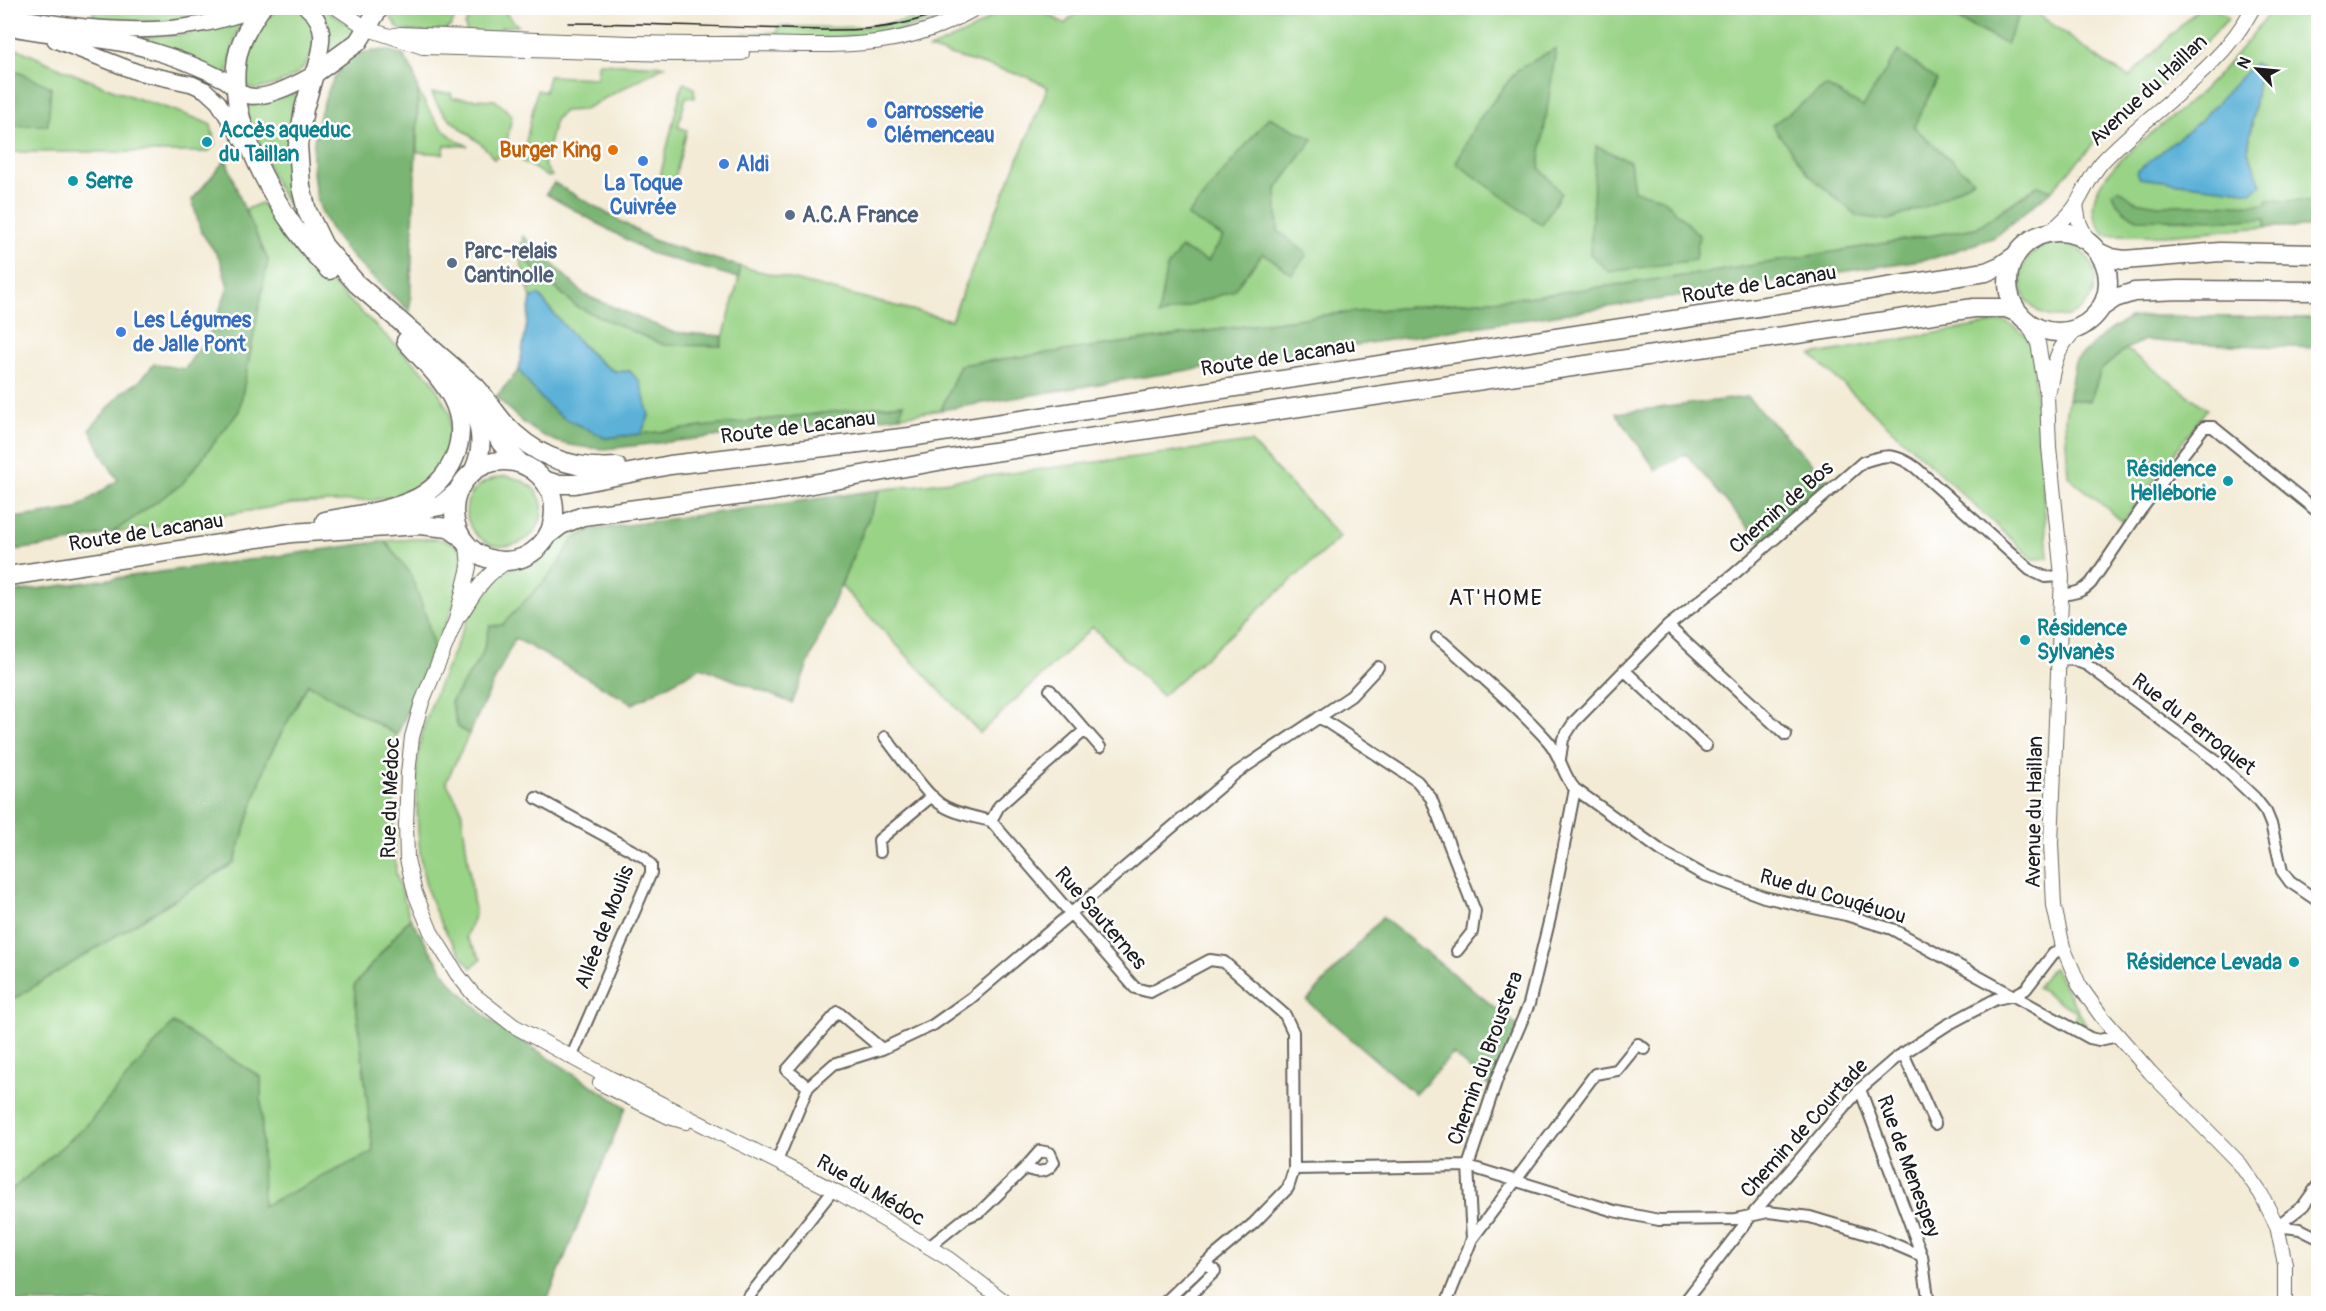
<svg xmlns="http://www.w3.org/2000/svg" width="2326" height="1311" font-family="Pangolin,sans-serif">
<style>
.green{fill:#99d386;stroke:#5a7851;stroke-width:1.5;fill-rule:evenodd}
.forest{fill:#7ab573;stroke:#4b6848;stroke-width:1.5}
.water{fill:#5cb1d8;stroke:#3c667a;stroke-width:1.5}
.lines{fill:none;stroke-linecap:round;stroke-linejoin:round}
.minor-casing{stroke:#67645d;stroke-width:14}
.tertiary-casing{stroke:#67645d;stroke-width:16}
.secondary-casing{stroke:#67645d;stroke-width:18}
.primary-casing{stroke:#67645d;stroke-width:21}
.minor{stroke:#fff;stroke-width:10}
.tertiary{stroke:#fff;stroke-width:14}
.secondary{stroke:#fff;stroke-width:15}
.primary{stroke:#fff;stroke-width:18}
.tram{stroke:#1c1c1c;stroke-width:1.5}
.shop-dot{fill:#3f7fe0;stroke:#fff;stroke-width:2}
.culture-dot{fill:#0f9aa8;stroke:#fff;stroke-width:2}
.food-dot{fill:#e8710a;stroke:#fff;stroke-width:2}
.service-dot{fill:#5c6f8a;stroke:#fff;stroke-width:2}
.labels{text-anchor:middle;stroke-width:5;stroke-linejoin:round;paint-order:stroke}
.street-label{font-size:21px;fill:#1c1c1c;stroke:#fff}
.shop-label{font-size:21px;font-weight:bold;fill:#366cbe;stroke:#fff;text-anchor:start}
.culture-label{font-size:21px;font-weight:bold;fill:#0d838f;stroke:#fff;text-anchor:start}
.food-label{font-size:21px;font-weight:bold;fill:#c56008;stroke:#fff;text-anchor:end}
.service-label{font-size:21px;font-weight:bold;fill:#4e5e75;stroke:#fff;text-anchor:start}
.neighbourhood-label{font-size:22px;letter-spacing:1.5px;fill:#1c1c1c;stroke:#fff}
</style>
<rect width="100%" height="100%" fill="#fff"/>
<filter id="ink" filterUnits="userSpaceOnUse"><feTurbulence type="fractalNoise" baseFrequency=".0167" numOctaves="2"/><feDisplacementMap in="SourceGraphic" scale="12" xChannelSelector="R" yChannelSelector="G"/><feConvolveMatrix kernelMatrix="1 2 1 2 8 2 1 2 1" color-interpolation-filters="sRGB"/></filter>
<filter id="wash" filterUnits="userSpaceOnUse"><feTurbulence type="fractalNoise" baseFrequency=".008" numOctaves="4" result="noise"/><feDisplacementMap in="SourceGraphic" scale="24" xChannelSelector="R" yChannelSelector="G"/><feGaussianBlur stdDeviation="1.35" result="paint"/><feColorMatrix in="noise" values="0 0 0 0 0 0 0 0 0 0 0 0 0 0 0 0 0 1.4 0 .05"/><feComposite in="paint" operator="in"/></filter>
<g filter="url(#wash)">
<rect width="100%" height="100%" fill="#f3ebd6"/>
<path class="green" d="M92,8h103v7l-3,4 -44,3 -53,-3z
M289,8c35,2 30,45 10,64 -9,8 -21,12 -33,15 -6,1 -12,4 -18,0 -13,-9 3,-54 12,-64 8,-8 18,-13 29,-15z
M318,8h5l34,22 -4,7 -28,20c5,-19 6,-33 -7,-49z
M391,8h51l3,9 9,-2c2,24 -39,16 -54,15l-10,-13z
M474,8h27l17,18 -17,1 -1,7 -33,-1 -2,-8z
M1003,8h34l28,16 15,-16h883l-9,10 52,26 16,-36h8l78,57 21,12 70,-69h15l15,10 -58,59 -72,61 -47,52 -15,-4 -61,42 -263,44 -187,25 -193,17 -373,51 -19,45 -42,6 4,-12 -262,30 8,-18 -19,-45c-4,0 -10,1 -14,0 -18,-3 -65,-60 -77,-76l-8,3 -12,-43 58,52 144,39 18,-68v-12l212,54 97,-233 -21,-10 -98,-28 43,-19z
M2273,8h45v194l-51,-2 -1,27 -101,8h-60c-11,-14 -15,-25 -9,-42 13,-33 81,-77 109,-105 25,-25 47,-52 68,-80zM2260,66l-12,85 -92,28 -17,-1 -2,-5 63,-52z
M940,9l4,7c-69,30 -149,22 -222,23v-3l56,-4v-6c58,2 107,6 162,-17z
M238,21l3,2 -5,11 -9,42 -118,-38 87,-4z
M18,49c38,18 76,34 115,48 26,9 53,16 78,28l4,20 -7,7h-200v-94z
M598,63l67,3 -82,44 -19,1 -9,9 -11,45 8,11 -4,1 -26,-16 15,-71 8,2 4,-16 48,2z
M685,83l9,5 1,10 -9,-1 -8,30 9,3 -13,51 -14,-4 22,-92z
M418,90c12,24 24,45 50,56l-23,-1 -2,9 -26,-2z
M298,92c-17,54 -10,94 11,145l-33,-52 -32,-78z
M432,93h19l1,5 43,2 17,15 -7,37 -11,7c-17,-26 -52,-35 -62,-66z
M261,203l41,52 131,126 17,33 -2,41 -9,18 -16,14 -18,8 -32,5 -81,4 -180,29 70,-49 57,-73 29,-151 -23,-50z
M2021 280a37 37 0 1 1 74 0a37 37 0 1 1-74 0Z
M2005,321l21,14 6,13 16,210 -15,1 -222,-204z
M2126,349l81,60 -84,113 -55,-46 -3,-58 3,-19 22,2 11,-31z
M1251,442l89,95 -178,159 -69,-69 -113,106 -139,-147 39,-96z
M506,476c29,5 47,26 29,55 -5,6 -12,11 -19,13 -49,15 -77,-59 -10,-68z
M578,528l13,2 -18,10 -21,33 -50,52 -12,1 -8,29 -31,47 7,25 11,7 -23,48 15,26 14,106 -9,23 15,22 -10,9c-45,-56 -53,-96 -54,-165 -1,-22 -1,-48 5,-69 7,-28 19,-54 31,-81 9,-22 24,-59 41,-76 13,-11 33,-7 46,-18 17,-13 16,-22 38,-31z
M414,539c13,0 31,-2 42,6 21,18 -13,84 -22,105l-8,-34 -16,-43 -25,-32z
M308,684l89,51 -4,81 3,58 14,44 -56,68 19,166 -111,55 -1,-130 -88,-54 -87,103 -78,67v-187l3,-6 223,-137 33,-103z
M2054,968l33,58 1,5 -16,-8 5,-11 -40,-24 13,-18z"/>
<path class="forest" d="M1963,8h59l-16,36 -52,-27z
M1556,48l-17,119 22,26 -19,32 -86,-62 19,-38 42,-55z
M386,50l17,5 10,16 5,19 -8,221c-30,-28 -68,-56 -86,-94 -9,-18 -12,-43 -11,-63 1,-27 16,-81 38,-97 9,-6 24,-6 35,-7z
M1898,51l39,29 -23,47 59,53 -41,24 -43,16 -32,-4 -49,-42 -36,-49 54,-39 37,21z
M18,72l33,15 -3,38 -40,1v-48z
M1269,117l44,22 -37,51 2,41 29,23 -15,20 -29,-21 -30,38 -75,25 8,-47 15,-21 27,13 15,-24 -36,-21z
M1596,146l34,15 4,30 28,7 37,37 -4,25 -86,12 -19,-18z
M226,159l15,42 27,59 -29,151 -57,73 -70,49 -45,10 -59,8v-32l67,-10 43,-29 -14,-22 -14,-29 32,-37 17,-10 15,-18 31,5 28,-41 15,-41 -8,-28 -19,-27 -9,-32z
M554,183l101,58 84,25v12l-89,-25 -104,-59z
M2038,186l14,4 -57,47 -61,21 -811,122 -182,30 19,-45 373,-51 193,-17 187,-25 263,-44z
M2119,189l16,12 23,4 109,-1v-4l51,2v25h-52v-9l-26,2 -103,-1c-12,-7 -20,-12 -24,-26z
M523,236l62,59 87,37 50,4 -1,10 -57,-1 -87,-38 -58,-52z
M2152,316l166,2v30l-140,-5 -33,-3 -19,9 -25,21 -11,31 -22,-2 7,-38 28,-26 26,-17z
M519,370c14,18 27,37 47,49 13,7 26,11 39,19l299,-34 -5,12 -294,33c-30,-2 -52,-4 -77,-23 -12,-8 -21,-20 -32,-29z
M1747,397l85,87 -70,60 -76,-90 -30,16 -40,-57z
M880,490l-88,213 -91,-36 -68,37 -118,-66 -46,96 -11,-7 -7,-25 31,-47 8,-29 12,-1 50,-52 21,-33 18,-10z
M385,541l25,32 16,43 8,34 -37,85 -89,-51 -41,76 -33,103 -222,137 -4,6v-413z
M1382,917l136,109 -25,64 -40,-36 -38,40 -108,-93z
M410,918l39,62 39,39 138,88 -80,196h-538v-110l78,-67 87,-103 88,54 2,129 110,-54 -19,-166z"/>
<path class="water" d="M2254,63l6,3 -12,85 13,34 -9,7 -113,-14 -3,-6 64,-51z
M539,295c12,16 59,73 77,76 4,1 10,0 14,0l10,11 9,34 -8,18 -36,4c-13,-8 -26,-12 -39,-19 -20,-12 -34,-31 -47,-49l12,-72z"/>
</g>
<g filter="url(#ink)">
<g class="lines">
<defs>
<path id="minor" d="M2063,595c11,-2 20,-3 28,-12l49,-72 64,-84h9l105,85
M1668,626l118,109
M1437,638l6,4c35,32 73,63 105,99 13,14 14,34 27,48l88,63 39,22 62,23 82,18 46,14 198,109 9,2 19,-4
M2060,659l14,1 13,5 129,96 39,37 11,14 5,12 11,47 8,11 28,19
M1624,670l82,76
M1050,690l50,57
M1319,717l98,64 14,17 44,113 -3,21 -15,19
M885,737c13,16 41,59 57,68 14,9 33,12 49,16l144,167 15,4 60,-32 14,2 61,53 8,17 1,137 -6,19 -34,35 -48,40 -43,41
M1560,759l3,-20 11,-17 94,-96 65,-51 130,-113c24,-8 33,-9 53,6l114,102 15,7 17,-1
M536,798l108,59 7,8v8l-80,185
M991,821l8,-15 85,-75
M880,852l-1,-12 53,-44
M1903,1053l32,71
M808,1087l-21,-17 51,-58 44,37
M1860,1089l62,167 7,48
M777,1161l31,-74 26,-23 48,-15 51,-24 38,-27 265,-225 115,-77 27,-29
M1294,1169l174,-3 146,45 45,9 77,-1 32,-7 42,5 70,21 42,18
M2277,1226l26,-20 15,-21
M2277,1226l23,3 18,9
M1472,1239l123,-165 22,-4 21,-26 7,5
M929,1247l36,-29 16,-7 44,-43 15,-17 10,2 4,9c-7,12 -17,11 -29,6
M743,1304l90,-114
M1181,1304l34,-33 -9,-8
M1446,1304l26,-65 -4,-73 29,-87 32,-75 21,-86 25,-129
M1683,1304l68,-88 109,-127 36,-31 51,-33 49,-26 19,-4 11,-6 27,-35 10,-7"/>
<path id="tertiary" d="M337,8l31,21 55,18 249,7 70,-1
M390,36l11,-2c109,5 218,10 327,10 92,-1 164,13 248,-36
M2076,205l3,17 9,19
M2050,232c9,-8 20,-17 26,-27 9,-15 14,-29 26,-43 49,-52 117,-90 151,-154
M2027,322l11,21 9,52 2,52 13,129 -11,267 3,63 9,41 16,38 23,32 48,55 90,92 21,30 16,32 8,38v40
M2049,390c6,-29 6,-40 28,-61
M467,545l2,22 -13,53 -34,82 -10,35 -4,37 -2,50 1,35 8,34 16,39 26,42 16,20 41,32 94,51 233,117 108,65 59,45
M461,614c15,-23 23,-40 48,-53
M600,1083l69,34 17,5"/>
<path id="secondary" d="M8,15c62,12 130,21 194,9 19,-4 39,-10 58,-16
M8,27c48,11 99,9 148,25 23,7 46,16 67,27 9,5 17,16 27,17 18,3 48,-13 64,-22 7,-24 16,-48 -7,-66
M55,40l82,32 55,12 13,6 13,12 28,44"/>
<path id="primary" d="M261,8c-12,18 -23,35 -25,58 -7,66 49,159 93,204
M379,8l-21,34 -44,32 -10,35 -6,36 3,42 6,24 17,35 33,38 119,103c11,12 18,25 29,37 30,33 68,46 112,43
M2008 282a50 50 0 1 1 100 0a50 50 0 1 1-100 0Z
M2100,253l11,5 13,2 96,-8 98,2
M2103,306l12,-8 19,-6 45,-2 139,1
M442,370c28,28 50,61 32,100
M485,412l16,31 18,19
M454 511a50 50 0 1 1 100 0a50 50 0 1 1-100 0Z
M544,480l12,4h19l95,-19 240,-28 1076,-165 16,-7 13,-9
M399,514l41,-8 18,-15
M325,521c28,-6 60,-9 86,-20 39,-16 62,-63 41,-103 -11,-21 -30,-39 -46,-57
M549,534l12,-9 22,-9 191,-25 192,-35 1008,-148h32l12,5
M8,576l283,-43 129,-8 29,3 11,8"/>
</defs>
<use href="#minor" class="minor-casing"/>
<use href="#tertiary" class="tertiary-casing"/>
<use href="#secondary" class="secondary-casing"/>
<use href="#primary" class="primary-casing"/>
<use href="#minor" class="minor"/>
<use href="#tertiary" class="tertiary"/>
<use href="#secondary" class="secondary"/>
<use href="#primary" class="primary"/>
<path class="tram" d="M568,23c64,0 128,3 192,5 65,2 128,9 188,-20"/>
</g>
</g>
<g class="shop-dot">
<circle cx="872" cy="123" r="6"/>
<circle cx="643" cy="161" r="6"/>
<circle cx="724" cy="164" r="6"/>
<circle cx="121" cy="332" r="6"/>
</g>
<g class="culture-dot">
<circle cx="207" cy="142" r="6"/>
<circle cx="73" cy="181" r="6"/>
<circle cx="2228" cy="481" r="6"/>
<circle cx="2025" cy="640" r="6"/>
<circle cx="2294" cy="962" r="6"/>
</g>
<circle class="food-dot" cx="613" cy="150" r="6"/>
<g class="service-dot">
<circle cx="790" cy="215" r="6"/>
<circle cx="452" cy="263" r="6"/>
</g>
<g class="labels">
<g class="street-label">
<text transform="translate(2148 90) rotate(-43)" y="7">Avenue du Haillan</text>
<text transform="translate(1759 284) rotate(-9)" y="7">Route de Lacanau</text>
<text transform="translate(1278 357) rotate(-9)" y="7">Route de Lacanau</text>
<text transform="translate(798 427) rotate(-7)" y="7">Route de Lacanau</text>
<text transform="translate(1781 507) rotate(-41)" y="7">Chemin de Bos</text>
<text transform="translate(146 532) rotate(-9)" y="7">Route de Lacanau</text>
<text transform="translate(2194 724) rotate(38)" y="7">Rue du Perroquet</text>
<text transform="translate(390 798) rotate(-88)" y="7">Rue du Médoc</text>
<text transform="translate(2034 812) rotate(-89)" y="7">Avenue du Haillan</text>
<text transform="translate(1833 896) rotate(16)" y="7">Rue du Couqéuou</text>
<text transform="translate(1101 918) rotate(49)" y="7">Rue Sauternes</text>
<text transform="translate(604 927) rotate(-69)" y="7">Allée de Moulis</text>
<text transform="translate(1485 1058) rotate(-70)" y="7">Chemin du Broustera</text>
<text transform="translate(1804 1128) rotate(-48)" y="7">Chemin de Courtade</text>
<text transform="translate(1909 1166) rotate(70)" y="7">Rue de Menespey</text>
<text transform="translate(871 1190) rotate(30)" y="7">Rue du Médoc</text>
</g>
<g class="shop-label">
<text x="884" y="118">Carrosserie<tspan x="884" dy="24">Clémenceau</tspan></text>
<text x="736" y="171">Aldi</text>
<text x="643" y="190" text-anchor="middle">La Toque<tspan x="643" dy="24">Cuivrée</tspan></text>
<text x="133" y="327">Les Légumes<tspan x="133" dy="24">de Jalle Pont</tspan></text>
</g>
<g class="culture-label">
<text x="219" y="137">Accès aqueduc<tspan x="219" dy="24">du Taillan</tspan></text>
<text x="85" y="188">Serre</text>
<text x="2216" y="476" text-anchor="end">Résidence<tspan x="2216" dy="24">Helleborie</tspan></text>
<text x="2037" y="635">Résidence<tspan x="2037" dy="24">Sylvanès</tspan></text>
<text x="2282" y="969" text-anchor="end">Résidence Levada</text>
</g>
<g class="food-label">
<text x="601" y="157">Burger King</text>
</g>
<g class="service-label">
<text x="802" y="222">A.C.A France</text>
<text x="464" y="258">Parc-relais<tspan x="464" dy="24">Cantinolle</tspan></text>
</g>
<g class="neighbourhood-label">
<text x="1496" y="605">AT'HOME</text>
</g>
</g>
<rect width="2326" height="1311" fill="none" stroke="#fff" stroke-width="30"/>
<g transform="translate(2257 69) rotate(296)" stroke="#ffffff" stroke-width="4.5" paint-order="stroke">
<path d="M0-4.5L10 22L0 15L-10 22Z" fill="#1c1c1c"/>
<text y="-9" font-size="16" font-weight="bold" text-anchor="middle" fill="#1c1c1c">N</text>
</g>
</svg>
